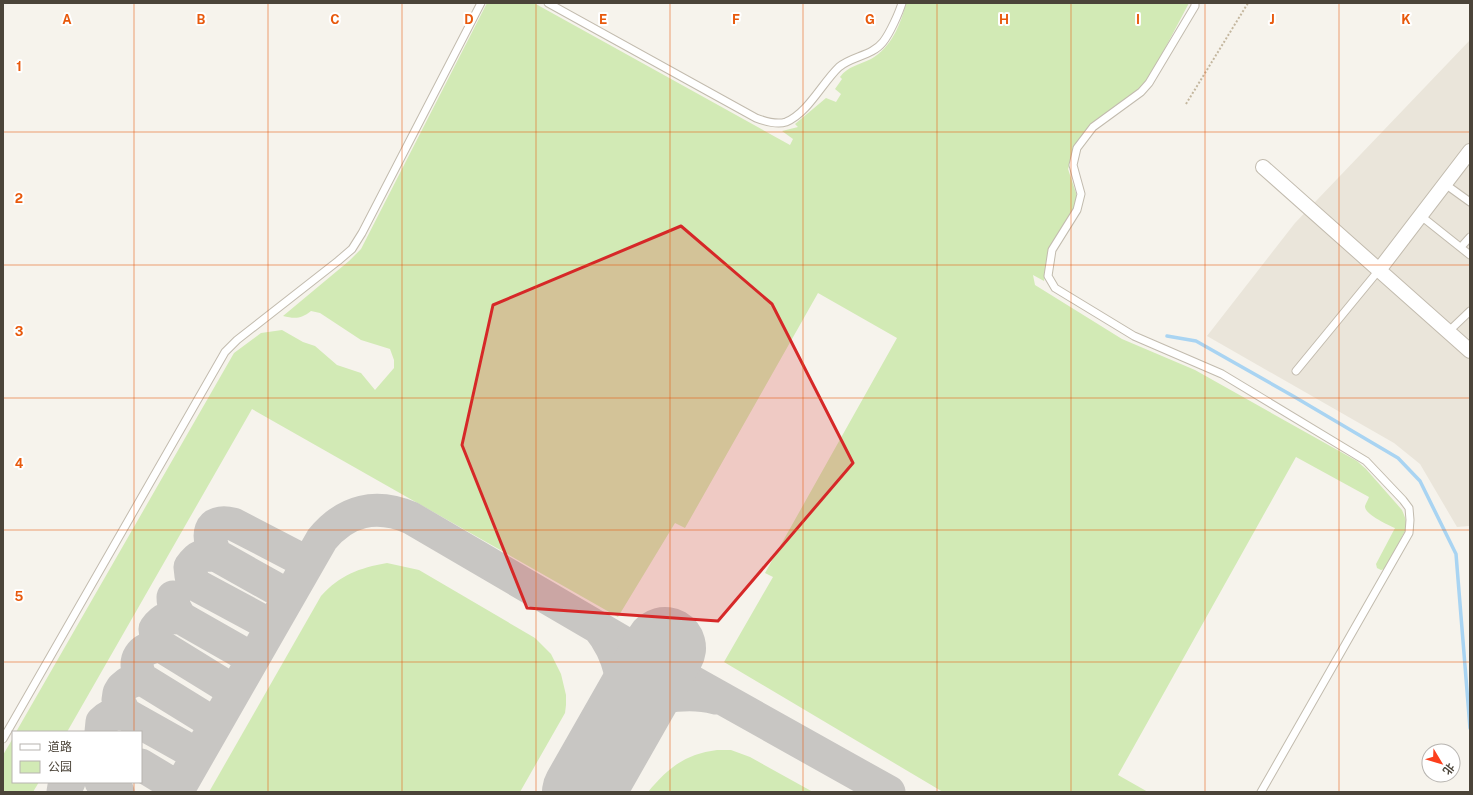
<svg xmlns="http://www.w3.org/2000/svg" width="1473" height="795" font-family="'Public Sans','Noto Sans SC',sans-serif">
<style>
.residential{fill:#eae5da}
.green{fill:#d2eab5}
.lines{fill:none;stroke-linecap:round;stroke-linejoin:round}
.stream{stroke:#a9d4f2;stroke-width:3.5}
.taxiway{stroke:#c8c6c3;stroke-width:33}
.runway{stroke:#c8c6c3;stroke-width:82}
.service-casing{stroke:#c2bbae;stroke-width:9}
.minor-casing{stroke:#c2bbae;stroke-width:16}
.path{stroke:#c4b79f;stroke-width:2;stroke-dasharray:2 2;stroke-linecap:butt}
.service{stroke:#fff;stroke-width:7}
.minor{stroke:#fff;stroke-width:14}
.marked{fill:#d62828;fill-opacity:0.2;stroke:#d62828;stroke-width:3;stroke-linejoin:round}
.grid{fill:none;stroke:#e8590c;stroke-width:1;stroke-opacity:0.55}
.grid-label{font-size:13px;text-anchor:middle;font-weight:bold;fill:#e8590c;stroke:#fff;stroke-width:4;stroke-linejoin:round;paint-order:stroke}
</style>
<rect width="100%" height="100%" fill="#f6f3ec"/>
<path class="residential" d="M1470,40v482l-1,4 -12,1 -37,-63 -26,-21 -187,-107 88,-113z"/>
<path class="green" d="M487,3h47l256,142 3,-6 -11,-8 16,-4 -3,-3 31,-26 10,4 5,-8 -6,-5 7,-10 -2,-2c8,-11 19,-12 31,-18 20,-11 30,-35 35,-56h283l-44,83 -48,34 -23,32 -6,17 8,24 1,7 -1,5 -30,57 -2,19 -11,-6 2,10 87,54 73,31 162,91 9,8 36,41c3,7 6,13 3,21l-20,38 -4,1 -4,-2 -1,-4 19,-36c-7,-3 -31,-14 -30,-22 1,-3 3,-6 4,-9l-73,-40 -178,318 30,17h-205l-219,-130 49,-85 -8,-4 132,-235 -79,-45 -133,235 -10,-5 -57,94 -366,-208 -185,323h-51l218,-379 27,-20 21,-3 21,12 12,4 22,19 24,8 14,17 19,-22v-8l-4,-11 -29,-9 -41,-27 -9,-2c-10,8 -16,8 -28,5l66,-55 12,-12z
M387,563l32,7 116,68 16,16 10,20 5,21v10l-1,8 -45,79h-311l112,-196c19,-21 38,-28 66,-33z
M13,738v44h26l-6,10h-30v-37z
M717,750h14l19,7 63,35h-165c20,-24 37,-38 69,-42z"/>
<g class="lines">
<path class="stream" d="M1167,336l29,5 97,55 105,62 22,23 36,73 14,174"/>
<path class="taxiway" d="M216,555c-14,0 -18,0 -26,12l1,9 5,9 76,41
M289,596l-73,-41c-10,-19 -9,-37 17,-31l75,39
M173,597c0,9 3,14 8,21l72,41
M181,618c-13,-1 -18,0 -26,11l1,8 5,9 73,45
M598,627c23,28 28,60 25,95
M161,646c-20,1 -31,14 -19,33l73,45
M142,679l-6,1 -8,3 -6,5 -3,5 -1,7 7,14 73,41
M623,722c4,-5 9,-11 15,-15 20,-13 56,-15 78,-9
M101,732l1,-10c7,-7 13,-9 23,-8
M141,765l38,23
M101,782l17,10
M63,792l1,-6 5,-4
M177,792l145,-253c24,-29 54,-36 89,-21l246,144 232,130"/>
<path class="runway" d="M583,792l82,-144"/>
<defs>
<path id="service" d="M548,3l208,115c8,3 21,7 30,4 22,-9 36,-39 53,-55 13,-11 33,-11 44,-25 7,-9 16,-29 19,-39
M1195,3v3l-46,77 -8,9 -48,35 -16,21 -4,17 8,29 -4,16 -25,40 -4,26 7,12 79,48 88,38 144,87 37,39 6,8 1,12 -1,13 -148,259
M1445,184l25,18
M1421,216l49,39
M1461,247l9,-10
M1448,332l22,-21
M1296,371l83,-101
M3,739l222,-387 12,-12 101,-79 14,-12 10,-16 119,-230"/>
<path id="minor" d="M1263,167l207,184
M1379,270l91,-119"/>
</defs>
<use href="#service" class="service-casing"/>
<use href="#minor" class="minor-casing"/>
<path class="path" d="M1186,104l62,-101"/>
<use href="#service" class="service"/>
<use href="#minor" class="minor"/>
</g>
<path class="marked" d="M681,226l91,78 81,159 -135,158 -191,-13 -65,-163 31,-140z"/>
<path class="grid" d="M134,3v729M268,3v789M402,3v789M536,3v789M670,3v789M803,3v789M937,3v789M1071,3v789M1205,3v789M1339,3v789M3,132h1467M3,265h1467M3,398h1467M3,530h1467M3,662h1467M134,782v10"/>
<g class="grid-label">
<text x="67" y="24">A</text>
<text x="201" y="24">B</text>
<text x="335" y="24">C</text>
<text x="469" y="24">D</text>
<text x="603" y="24">E</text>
<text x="736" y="24">F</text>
<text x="870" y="24">G</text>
<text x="1004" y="24">H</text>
<text x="1138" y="24">I</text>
<text x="1272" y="24">J</text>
<text x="1406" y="24">K</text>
<text x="19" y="71">1</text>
<text x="19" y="203">2</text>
<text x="19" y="336">3</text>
<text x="19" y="468">4</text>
<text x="19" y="601">5</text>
</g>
<rect width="1473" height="795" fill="none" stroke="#4b4439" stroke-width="8"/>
<rect x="12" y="731" width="130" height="52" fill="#ffffff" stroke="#b7b4b0"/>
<rect x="20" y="744" width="20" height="6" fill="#ffffff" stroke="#b7b4b0"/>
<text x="48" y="751" font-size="12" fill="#4b4439">道路</text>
<rect x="20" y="761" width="20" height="12" fill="#d2eab5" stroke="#b7b4b0"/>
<text x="48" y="771" font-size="12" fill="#4b4439">公园</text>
<g transform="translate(1441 763) rotate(128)"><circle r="19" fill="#ffffff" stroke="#b7b4b0"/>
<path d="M0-3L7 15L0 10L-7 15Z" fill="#fc3f1d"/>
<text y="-6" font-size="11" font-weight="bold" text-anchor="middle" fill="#4b4439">北</text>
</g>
</svg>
